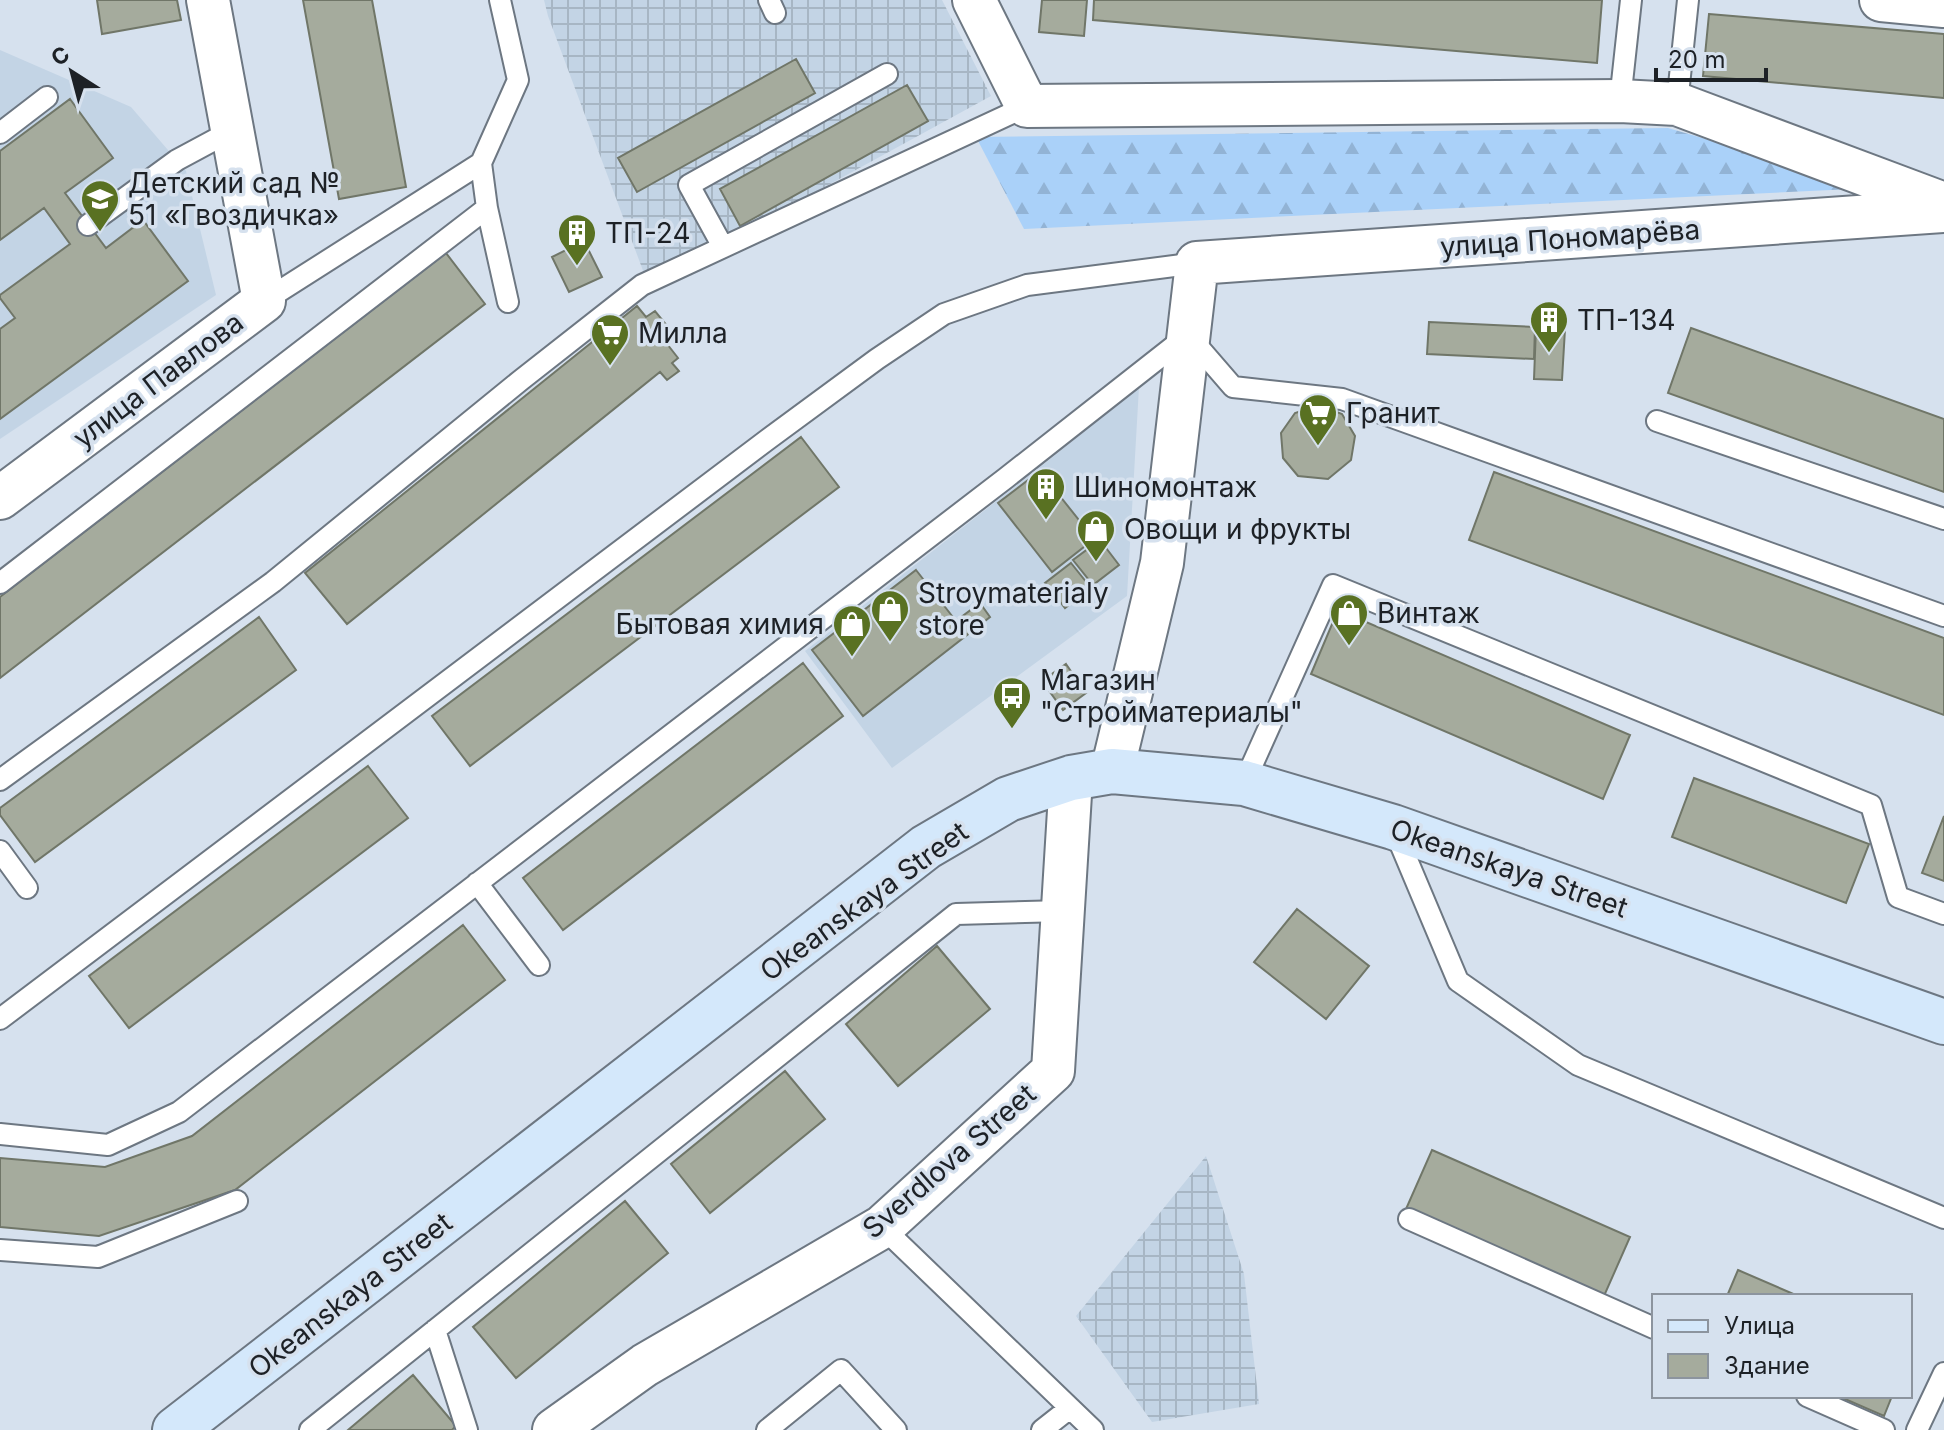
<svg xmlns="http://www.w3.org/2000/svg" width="1944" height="1430" font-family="Inter,sans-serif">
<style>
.built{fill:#c3d4e5}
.industrial{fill:url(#industrial-grid)}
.forest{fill:url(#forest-firs)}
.building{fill:#a5ab9d;stroke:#707668;stroke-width:2}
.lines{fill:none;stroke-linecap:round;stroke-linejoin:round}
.service-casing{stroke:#6d7782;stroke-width:24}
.minor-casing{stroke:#6d7782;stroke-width:46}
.secondary-casing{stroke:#6d7782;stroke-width:48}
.service{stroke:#fff;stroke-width:20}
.minor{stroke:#fff;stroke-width:42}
.secondary{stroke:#d4e8fb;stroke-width:44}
.labels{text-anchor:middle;stroke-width:7;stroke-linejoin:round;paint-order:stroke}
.poi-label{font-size:28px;fill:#1d2126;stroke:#d6e1ee;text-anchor:start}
.street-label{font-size:28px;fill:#1d2126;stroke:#d6e1ee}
</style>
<defs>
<pattern id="industrial-grid" width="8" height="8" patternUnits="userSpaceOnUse" patternTransform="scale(2)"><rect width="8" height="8" fill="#c3d4e5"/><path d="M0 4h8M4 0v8" fill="none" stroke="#a7b6c4"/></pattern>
<pattern id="forest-firs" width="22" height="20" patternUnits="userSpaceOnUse" patternTransform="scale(2)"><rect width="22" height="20" fill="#aad1f9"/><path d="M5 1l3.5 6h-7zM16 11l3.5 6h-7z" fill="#92b3d5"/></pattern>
</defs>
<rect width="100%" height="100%" fill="#d6e1ee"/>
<path class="built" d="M0,50l131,57 55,64 30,124 -216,144z
M1139,387l-12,209 -235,172 -87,-117 249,-195z"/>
<path class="industrial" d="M544,0h398l49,96 -247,135 -99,45 -97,-260z
M1206,1156l38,118 15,130 -107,18 -76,-106z"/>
<path class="forest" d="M1668,128l205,60 -849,41 -48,-92z"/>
<path class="building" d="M97,0h80l4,20 -79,14z
M303,0h69l34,187 -67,12z
M1042,0h45l-3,36 -45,-4z
M1094,0h508l-5,63 -504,-43z
M1709,14l235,20v64l-241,-22z
M796,59l19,34 -178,99 -19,-34z
M907,85l21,36 -188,105 -20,-37z
M70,99l43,59 -48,35 41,55 37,-28 45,61 -188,138v-90l15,-11 -15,-20v-3l70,-51 -26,-36 -44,32v-89z
M584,241l18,36 -33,15 -17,-35z
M446,253l39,51 -485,374v-81z
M637,306l9,11 9,-6 18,22 -9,7 14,18 -6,5 7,8 -12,9 -7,-8 -313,252 -42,-51z
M1429,322l106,5 -1,32 -107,-5z
M1536,327l29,2 -3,51 -28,-1z
M1691,328l253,91v73l-276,-99z
M1319,405l23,9 13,22 -4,24 -23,19 -30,-3 -15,-18 -2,-25 14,-20z
M801,437l38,50 -369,279 -38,-50z
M1040,471l54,68 -42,33 -54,-69z
M1494,472l450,166v77l-475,-175z
M1100,540l19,25 -26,20 -20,-25z
M1071,563l20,25 -26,20 -20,-25z
M916,570l51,65 -104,81 -51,-66z
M980,603l10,14 -23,18 -11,-14z
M1338,610l292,125 -27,64 -292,-125z
M259,617l37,53 -261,192 -35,-47v-7z
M803,663l40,53 -280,214 -40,-52z
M1066,664l20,29 -23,17 -21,-29z
M368,766l40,52 -279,210 -40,-52z
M1694,778l175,66 -23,59 -174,-66z
M1944,816v65l-22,-8z
M1297,909l72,57 -43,53 -72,-57z
M463,925l42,55 -270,210 -136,46 -99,-9v-69l105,9 87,-31z
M937,946l53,63 -92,77 -52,-62z
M785,1071l40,48 -115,94 -39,-49z
M1432,1150l198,87 -26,59 -198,-87z
M625,1201l43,52 -152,125 -43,-51z
M1738,1270l60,26h-71z
M413,1375l43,51 -4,4h-104z
M1838,1396h54l-8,20z"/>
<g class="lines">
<defs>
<path id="service" d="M769,0l6,13
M1620,101l11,-101
M1677,104l11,-104
M0,133l47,-36
M487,208l21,94
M88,225l89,-65 54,-29
M723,247l-34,-62 198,-111
M264,301l217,-138 37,-83 -18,-80
M1657,421l287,98
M0,583l487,-375 -6,-45
M0,780l273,-198 248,-202 121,-95 385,-179
M1244,783l89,-198 538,220 27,92 46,17
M1394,829l64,152 120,84 366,153
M0,851l27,37
M477,883l62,82
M0,1019l767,-579 110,-81 67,-45 83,-29 170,-22
M0,1134l108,11 71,-33 827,-634 182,-143 45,52 109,12 602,217
M1409,1219l245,109
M882,1227l211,203
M0,1250l98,7 139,-56
M435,1330l32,100
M1807,1396l77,34
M310,1430l646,-516 107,-3
M767,1430l74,-60 55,60
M1042,1430l28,-22
M1917,1430l27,-57"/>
<path id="minor" d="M974,0l53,106 593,-5 57,3 267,100
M1881,0l63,6
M0,498l264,-197 -56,-301
M1112,771l50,-208 35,-300 747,-52
M554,1430l91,-65 237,-138 171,-156 18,-293"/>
<path id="secondary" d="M175,1430l751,-583 82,-48 63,-21 41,-7 132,12 149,44 551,195"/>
</defs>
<use href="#service" class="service-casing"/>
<use href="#minor" class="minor-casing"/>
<use href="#secondary" class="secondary-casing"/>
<use href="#service" class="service"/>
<use href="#minor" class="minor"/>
<use href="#secondary" class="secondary"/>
</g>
<defs>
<symbol id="school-pin" viewBox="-11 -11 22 30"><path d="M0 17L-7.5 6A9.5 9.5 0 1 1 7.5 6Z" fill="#597122" stroke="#d6e1ee"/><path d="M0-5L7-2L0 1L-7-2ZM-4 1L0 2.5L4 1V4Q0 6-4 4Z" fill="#fff"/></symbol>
<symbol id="building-pin" viewBox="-11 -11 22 30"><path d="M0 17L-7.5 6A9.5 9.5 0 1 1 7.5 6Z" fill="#597122" stroke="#d6e1ee"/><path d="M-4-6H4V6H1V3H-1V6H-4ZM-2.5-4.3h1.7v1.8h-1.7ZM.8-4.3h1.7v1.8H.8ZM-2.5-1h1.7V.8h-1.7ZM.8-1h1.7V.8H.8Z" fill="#fff"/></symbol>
<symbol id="supermarket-pin" viewBox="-11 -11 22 30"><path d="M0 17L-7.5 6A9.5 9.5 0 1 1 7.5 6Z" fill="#597122" stroke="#d6e1ee"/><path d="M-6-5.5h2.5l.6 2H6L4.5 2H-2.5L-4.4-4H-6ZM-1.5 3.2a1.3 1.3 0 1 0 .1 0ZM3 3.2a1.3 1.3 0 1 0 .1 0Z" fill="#fff"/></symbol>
<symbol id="shop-pin" viewBox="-11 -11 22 30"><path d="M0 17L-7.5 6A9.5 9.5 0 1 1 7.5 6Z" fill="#597122" stroke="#d6e1ee"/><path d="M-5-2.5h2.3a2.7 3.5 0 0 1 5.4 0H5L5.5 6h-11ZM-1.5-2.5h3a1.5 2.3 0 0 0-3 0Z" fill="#fff"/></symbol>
<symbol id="bus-pin" viewBox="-11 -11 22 30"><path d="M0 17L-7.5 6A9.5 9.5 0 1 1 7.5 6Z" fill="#597122" stroke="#d6e1ee"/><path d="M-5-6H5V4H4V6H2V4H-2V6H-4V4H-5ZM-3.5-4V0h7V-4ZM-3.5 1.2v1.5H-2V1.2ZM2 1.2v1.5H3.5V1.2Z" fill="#fff"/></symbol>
</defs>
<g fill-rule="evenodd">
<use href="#school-pin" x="78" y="177" width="44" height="60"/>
<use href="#building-pin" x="555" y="211" width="44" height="60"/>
<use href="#building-pin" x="1527" y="298" width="44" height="60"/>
<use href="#supermarket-pin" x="588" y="311" width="44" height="60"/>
<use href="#supermarket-pin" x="1296" y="391" width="44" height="60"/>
<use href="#building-pin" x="1024" y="465" width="44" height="60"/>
<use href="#shop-pin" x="1074" y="507" width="44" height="60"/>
<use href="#shop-pin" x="868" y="587" width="44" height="60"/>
<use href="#shop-pin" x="1327" y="591" width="44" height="60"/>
<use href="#shop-pin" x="830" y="602" width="44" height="60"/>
<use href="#bus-pin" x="990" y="674" width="44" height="60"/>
</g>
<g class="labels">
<g class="poi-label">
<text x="128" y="193">Детский сад №<tspan x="128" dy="32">51 «Гвоздичка»</tspan></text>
<text x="605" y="243">ТП-24</text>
<text x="1577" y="330">ТП-134</text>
<text x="638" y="343">Милла</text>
<text x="1346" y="423">Гранит</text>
<text x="1074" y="497">Шиномонтаж</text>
<text x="1124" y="539">Овощи и фрукты</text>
<text x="918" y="603">Stroymaterialy<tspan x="918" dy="32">store</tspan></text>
<text x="1377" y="623">Винтаж</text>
<text x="824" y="634" text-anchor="end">Бытовая химия</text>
<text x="1040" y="690">Магазин<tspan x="1040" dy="32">"Стройматериалы"</tspan></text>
</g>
<g class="street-label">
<text transform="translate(1570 238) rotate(-4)" y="10">улица Пономарёва</text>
<text transform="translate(158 380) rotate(-37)" y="10">улица Павлова</text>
<text transform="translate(1509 868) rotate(19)" y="10">Okeanskaya Street</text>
<text transform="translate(864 901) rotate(-36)" y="10">Okeanskaya Street</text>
<text transform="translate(949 1161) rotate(-41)" y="10">Sverdlova Street</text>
<text transform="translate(350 1295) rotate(-38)" y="10">Okeanskaya Street</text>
</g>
</g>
<rect x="1652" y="1294" width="260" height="104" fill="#d6e1ee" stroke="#8c949e" stroke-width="2"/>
<rect x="1668" y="1320" width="40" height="12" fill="#d4e8fb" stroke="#8c949e" stroke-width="2"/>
<text x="1724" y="1334" font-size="24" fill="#1d2126">Улица</text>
<rect x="1668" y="1354" width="40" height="24" fill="#a5ab9d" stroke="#8c949e" stroke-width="2"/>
<text x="1724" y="1374" font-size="24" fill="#1d2126">Здание</text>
<g transform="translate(72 72) rotate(324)" stroke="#d6e1ee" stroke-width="6" paint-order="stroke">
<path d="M0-6L14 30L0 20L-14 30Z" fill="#1d2126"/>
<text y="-12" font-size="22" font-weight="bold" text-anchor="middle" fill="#1d2126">С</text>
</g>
<path d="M1656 68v12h110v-12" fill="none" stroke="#1d2126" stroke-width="4"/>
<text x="1668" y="68" font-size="24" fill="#1d2126" stroke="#d6e1ee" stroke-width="6" paint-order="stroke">20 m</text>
</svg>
